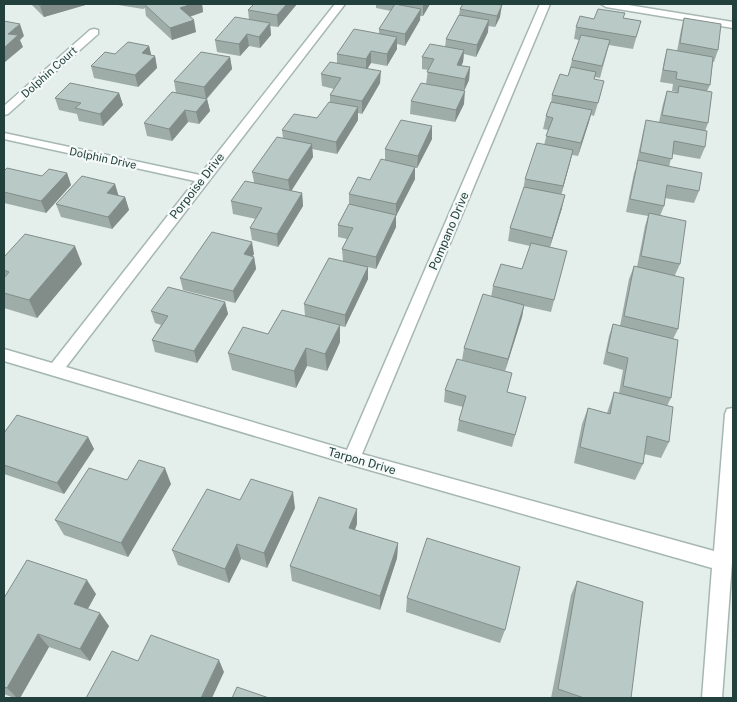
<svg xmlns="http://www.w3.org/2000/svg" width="737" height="702" font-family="'Public Sans',sans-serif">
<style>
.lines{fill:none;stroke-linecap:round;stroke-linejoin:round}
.street-casing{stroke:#a6b7b3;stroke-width:3}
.street{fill:#fff;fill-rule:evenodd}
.wall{fill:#9fada9}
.shaded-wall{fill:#828d8a}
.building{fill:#b9c9c5;stroke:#828d8a}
.labels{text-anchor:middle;stroke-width:4.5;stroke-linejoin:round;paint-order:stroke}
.far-street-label{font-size:11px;fill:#22413d;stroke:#f5faf8}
.street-label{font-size:12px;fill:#22413d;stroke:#f5faf8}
</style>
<rect width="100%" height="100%" fill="#e4eeeb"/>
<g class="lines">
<defs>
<path id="street" d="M335,4h10l-279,363 281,83 193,-446h10l-188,450 352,97 11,-137 2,-5 6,-1 -1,154 -10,136h-20l10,-130 -360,-103 -348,-104v-12l48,14 143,-182 -191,-42v-6l196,42z
M601,4h21l111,18v6l-127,-21z
M94,29l4,1v4l-90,80 -4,1v-9l86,-76z"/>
</defs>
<use href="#street" class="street-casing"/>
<use href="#street" class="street"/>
</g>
<path class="wall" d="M31,4h57l-44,13z
M112,4h90l1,8 -13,5 6,15 -24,8 -26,-24 -1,-8 -2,1z
M297,4l-19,23 -8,-1 1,9 -11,13 -11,-2 -9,10 -23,-4 -2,-12 34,-20 -1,-10z
M376,4h54l-7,12h-3v4l-15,26 -8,-2v5l-10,17 -16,-3 -4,6 13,14 -18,31 -4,-1v7l-21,34 -25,-5 1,8 -22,34 11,2 1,13 -25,41 -26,-7 -2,-12 6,-9 -23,-5 -2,-13 23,-19 -2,-10 31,-34 -1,-8 35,-12 13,-16v-7l4,-6 -12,-3 -1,-12 16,-11v-9l42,-20v-5l12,-18 -15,-3z
M463,4l37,13 -5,10 -7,-1v6l-12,25 -12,-3 -1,8 -2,4 9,1 -1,13 -5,11 -38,-7 2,-14 -6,-1v-12l23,-10 1,-8 13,-24 1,-6z
M623,18l18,3 -8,28 -24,-4 -9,33 -5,-1 -1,2 7,14 -7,23 -3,-1 -13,41 -6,-1 -11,40 1,13 -12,39 17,4 -16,61 -27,-6 -2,11 -17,54 -43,-11 2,-12 27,-51 2,-11 29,-17 8,-23 -22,-5 2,-13 13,-37 2,-12 19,-34 4,-15 -5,-1 3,-13 5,-13 1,-8 16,-19 4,-16 7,-20 -5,-1 2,-12 18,-8z
M684,18l34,32 -4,12h-1l-3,23 -3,6 1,32 -3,8v16l-5,12 -28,-5 -3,13 30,24 -5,12 -29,-5 -1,8 -4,10 20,48 -5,11 3,54 -5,10 -2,59 -4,8 2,36 -8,16 -17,-4 -1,10 -8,16 -61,-17 8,-39 6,-16 19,5 7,-21 5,1 4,-23 -20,-6 6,-28 4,-12 7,2 9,-47 5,-13 3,1 8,-41 3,-10 -22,-4 8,-39 3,-8h-1l7,-33 3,-12 13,2 4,-18 4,-13 10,2v-1l-5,-1 1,-7 -13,-2 4,-21 3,-12 10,2 4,-21z
M149,46l2,9 4,1 2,12 -19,19 -44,-9 -3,-12 24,-12z
M230,57l2,12 -25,30 3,12 -11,13 -11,-2 -16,19 -25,-5 -3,-13 32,-30 -2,-12z
M119,93l4,12 -20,21 -24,-5 -2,-7 -18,-4 -4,-12z
M411,101l53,3 -9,18 -45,-8z
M432,126v13l-15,29h-2v11l-19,37v11l-20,42 -8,-2v12l-23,48 -5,-1v16l-13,29 -20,-5 -11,22 -64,-18 -4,-17 77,-37 -1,-12 39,-43 -1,-12 5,-10 -9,-2v-12l11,-20v-11l21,-14 15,-20v-11z
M4,171l38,5 25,-3 4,12 -25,28 -42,-10z
M115,184l3,12 7,1 4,13 -17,19 -51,-12 -5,-13z
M254,254l-2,2 2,1 2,12 -21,34 -52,-13 -3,-12z
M4,257l78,7 -45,54 -33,-10z
M225,302l3,12 -31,49 -42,-11 -3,-12 9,-15 -6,-2 -4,-12z
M509,385l-2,7 19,5 -14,50 -55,-16 2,-11 4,-13 -19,-5 1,-12z
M4,433l84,4 6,12 -30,45 -60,-20z
M127,480l44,4 -43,73 -64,-22 -9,-15z
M240,500l55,8 -28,60 -26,-9 -12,24 -51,-18 -6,-15z
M357,509v15l-2,6 43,13 -1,15 -17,52 -88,-29 -2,-15z
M577,581l54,117h-80l20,-103z
M96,594l-8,15 21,17 -19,35 -41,-14 -29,51h-6l-10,-4v-96z
M407,598l98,32 -5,13 -94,-31z"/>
<path class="shaded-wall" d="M47,4h42l-45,13 -4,-11z
M192,4h10l1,8 -21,7 -2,-11z
M287,4h10l-19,23 -1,-12z
M424,4h6l-7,12v-11z
M502,5l-2,12 -5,10 2,-11z
M421,9l-1,11 -15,26v-12z
M194,20l2,12 -24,8 -2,-12z
M489,20l-1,12 -12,25 1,-12z
M270,23l1,12 -11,13 -1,-11z
M20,24l4,12 -4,4 3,7 -18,15 -1,-2v-12l4,-14z
M247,34l2,12 -9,10 -1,-12z
M397,37v12l-10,17v-12z
M149,46l3,12 -10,-5z
M464,50l-1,12 -7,15 1,-12z
M371,51v12l-5,8v-12z
M155,56l2,12 -19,19 -3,-12z
M230,57l2,12 -26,30 -2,-12z
M470,67l-1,13 -5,11 1,-12z
M381,71l-1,12 -18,31v-13z
M465,91l-1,13 -9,18 1,-12z
M119,93l4,12 -20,21 -3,-12z
M207,99l3,12 -11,13 -3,-12z
M358,107v13l-21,34 -1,-12z
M185,110l3,12 -16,19 -3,-12z
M592,110l-3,12 -11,34 3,-13z
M432,126v13l-15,29 1,-12z
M312,144l1,13 -23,36 -2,-13z
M573,150l-3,13 -10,36 3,-13z
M415,167v12l-19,37v11l-20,42v-12l20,-42v-11z
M67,173l4,12 -25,28 -5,-12z
M115,184l4,13 -12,-4z
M302,193l1,13 -25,41 -1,-13z
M565,195l-3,13 -13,42 3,-12z
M125,197l4,13 -17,19 -4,-12z
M252,242l2,12 -8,13 -2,-13z
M75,246l7,18 -45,54 -8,-18z
M254,257l2,12 -21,34 -2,-12z
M368,267v12l-23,48v-12z
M225,302l3,12 -31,49 -3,-12z
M524,305l-2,12 -17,54 3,-12z
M340,325v17l-13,29 -2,-17z
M306,348l1,18 -11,22 -2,-17z
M88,437l6,12 -30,45 -7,-11z
M165,468l6,16 -43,73 -7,-14z
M293,492l2,16 -28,60 -3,-15z
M357,509v15l-8,19v-15z
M398,543l-1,15 -17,52v-14z
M237,544l4,15 -12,24 -4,-14z
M87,580l9,14 -13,23 -9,-13z
M100,613l9,13 -19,35 -10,-12z
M38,634l11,13 -29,51h-3l-10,-10z
M219,660l5,12 -12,26h-11z"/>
<path class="building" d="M38,4h9l-7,2z
M144,4h48l-12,4 14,12 -24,8z
M254,4h33l-10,11 -29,-5z
M395,4l26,5 -16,25 -26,-5z
M463,4h30l9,1 -5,11 -37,-7z
M598,9l27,4 -2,5 18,3 -5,16 -60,-10 4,-11 14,3z
M459,15l30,5 -12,25 -31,-6z
M235,17l35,6 -11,14 -12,-3 -8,10 -24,-4z
M684,18l37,6 -3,26 -38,-7z
M4,21l16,3 -12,10 10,1 -14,13z
M354,29l43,8 -10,17 -16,-3 -5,8 -29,-5z
M581,35l29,5 -8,26 -30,-6z
M128,42l21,4 -7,7 13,3 -20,19 -44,-9 14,-14 10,2z
M430,44l34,6 -7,15 13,2 -5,12 -38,-7 7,-13 -12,-2z
M667,49l46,8 -3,28 -34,-6 1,-7 -14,-2z
M201,52l29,5 -26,30 -30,-6z
M330,62l51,9 -19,30 -32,-6 11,-17 -20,-4z
M571,67l25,5 -2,7 10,2 -6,22 -46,-8 8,-21 8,2z
M70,83l49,10 -19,21 -25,-6 6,-5 -26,-5z
M421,83l44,8 -9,19 -45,-9z
M679,86l33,6 -4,31 -46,-8 5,-24 11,2z
M172,92l35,7 -11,13 -11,-2 -16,19 -25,-6z
M329,102l29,5 -22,35 -54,-12 12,-16 23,4z
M551,102l41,8 -11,33 -35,-7 7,-18 -7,-2z
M401,120l31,6 -14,30 -33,-7z
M646,120l61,11 -2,16 -31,-6 -2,18 -32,-7z
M277,137l35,7 -24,36 -36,-8z
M537,143l36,7 -10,36 -38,-7z
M381,159l34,8 -19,37 -47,-10 9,-17 12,3z
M638,160l64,13 -3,18 -32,-6 -3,21 -34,-7z
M7,168l35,8 7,-7 18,4 -26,28 -37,-9v-21z
M82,176l33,8 -8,9 18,4 -17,20 -52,-13z
M245,181l57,12 -25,41 -27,-6 12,-20 -31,-7z
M524,187l41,8 -13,43 -42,-10z
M349,204l47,11 -20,42 -34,-8 11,-21 -15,-3z
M649,213l37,8 -6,43 -39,-8z
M212,232l40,10 -8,12 10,3 -21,34 -53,-13z
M25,234l50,12 -46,54 -25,-7v-15l5,-6 -5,-2v-13z
M531,243l36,8 -13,49 -61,-14 8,-22 21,5z
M329,258l39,9 -23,48 -41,-11z
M634,266l50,12 -6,51 -54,-13z
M168,287l57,15 -31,49 -42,-11 16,-24 -17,-5z
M483,294l41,11 -16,54 -44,-11z
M282,310l58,15 -15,29 -19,-6 -12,23 -66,-18 15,-26 25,7z
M613,324l65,16 -7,58 -48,-12 5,-28 -21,-6z
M457,359l55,14 -5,19 19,5 -11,38 -56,-15 7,-24 -21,-6z
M614,392l59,15 -4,35 -22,-6 -4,28 -63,-17 8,-39 22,6z
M17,415l71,22 -31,46 -53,-18v-32z
M139,460l26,8 -44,75 -66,-23 34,-52 38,12z
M251,479l42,13 -29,61 -27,-9 -12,25 -53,-19 35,-61 33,11z
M319,497l38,12 -8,19 49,15 -18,53 -90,-30z
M427,538l93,29 -15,63 -98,-32z
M27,560l60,20 -13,24 26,9 -20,36 -42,-15 -31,54 -3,-1v-89z
M577,581l66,21 -12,96h-47l-26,-9z
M151,635l68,25 -18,38h-115l26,-47 26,10z
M237,687l32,11h-37z"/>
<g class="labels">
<g class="far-street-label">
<text transform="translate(49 72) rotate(-42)" y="4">Dolphin Court</text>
<text transform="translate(103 158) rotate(12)" y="4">Dolphin Drive</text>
</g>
<g class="street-label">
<text transform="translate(197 186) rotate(-52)" y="4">Porpoise Drive</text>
<text transform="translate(449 231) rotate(-67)" y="4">Pompano Drive</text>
<text transform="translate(362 461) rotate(16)" y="4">Tarpon Drive</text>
</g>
</g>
<rect width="737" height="702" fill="none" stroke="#22413d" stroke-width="10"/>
</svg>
